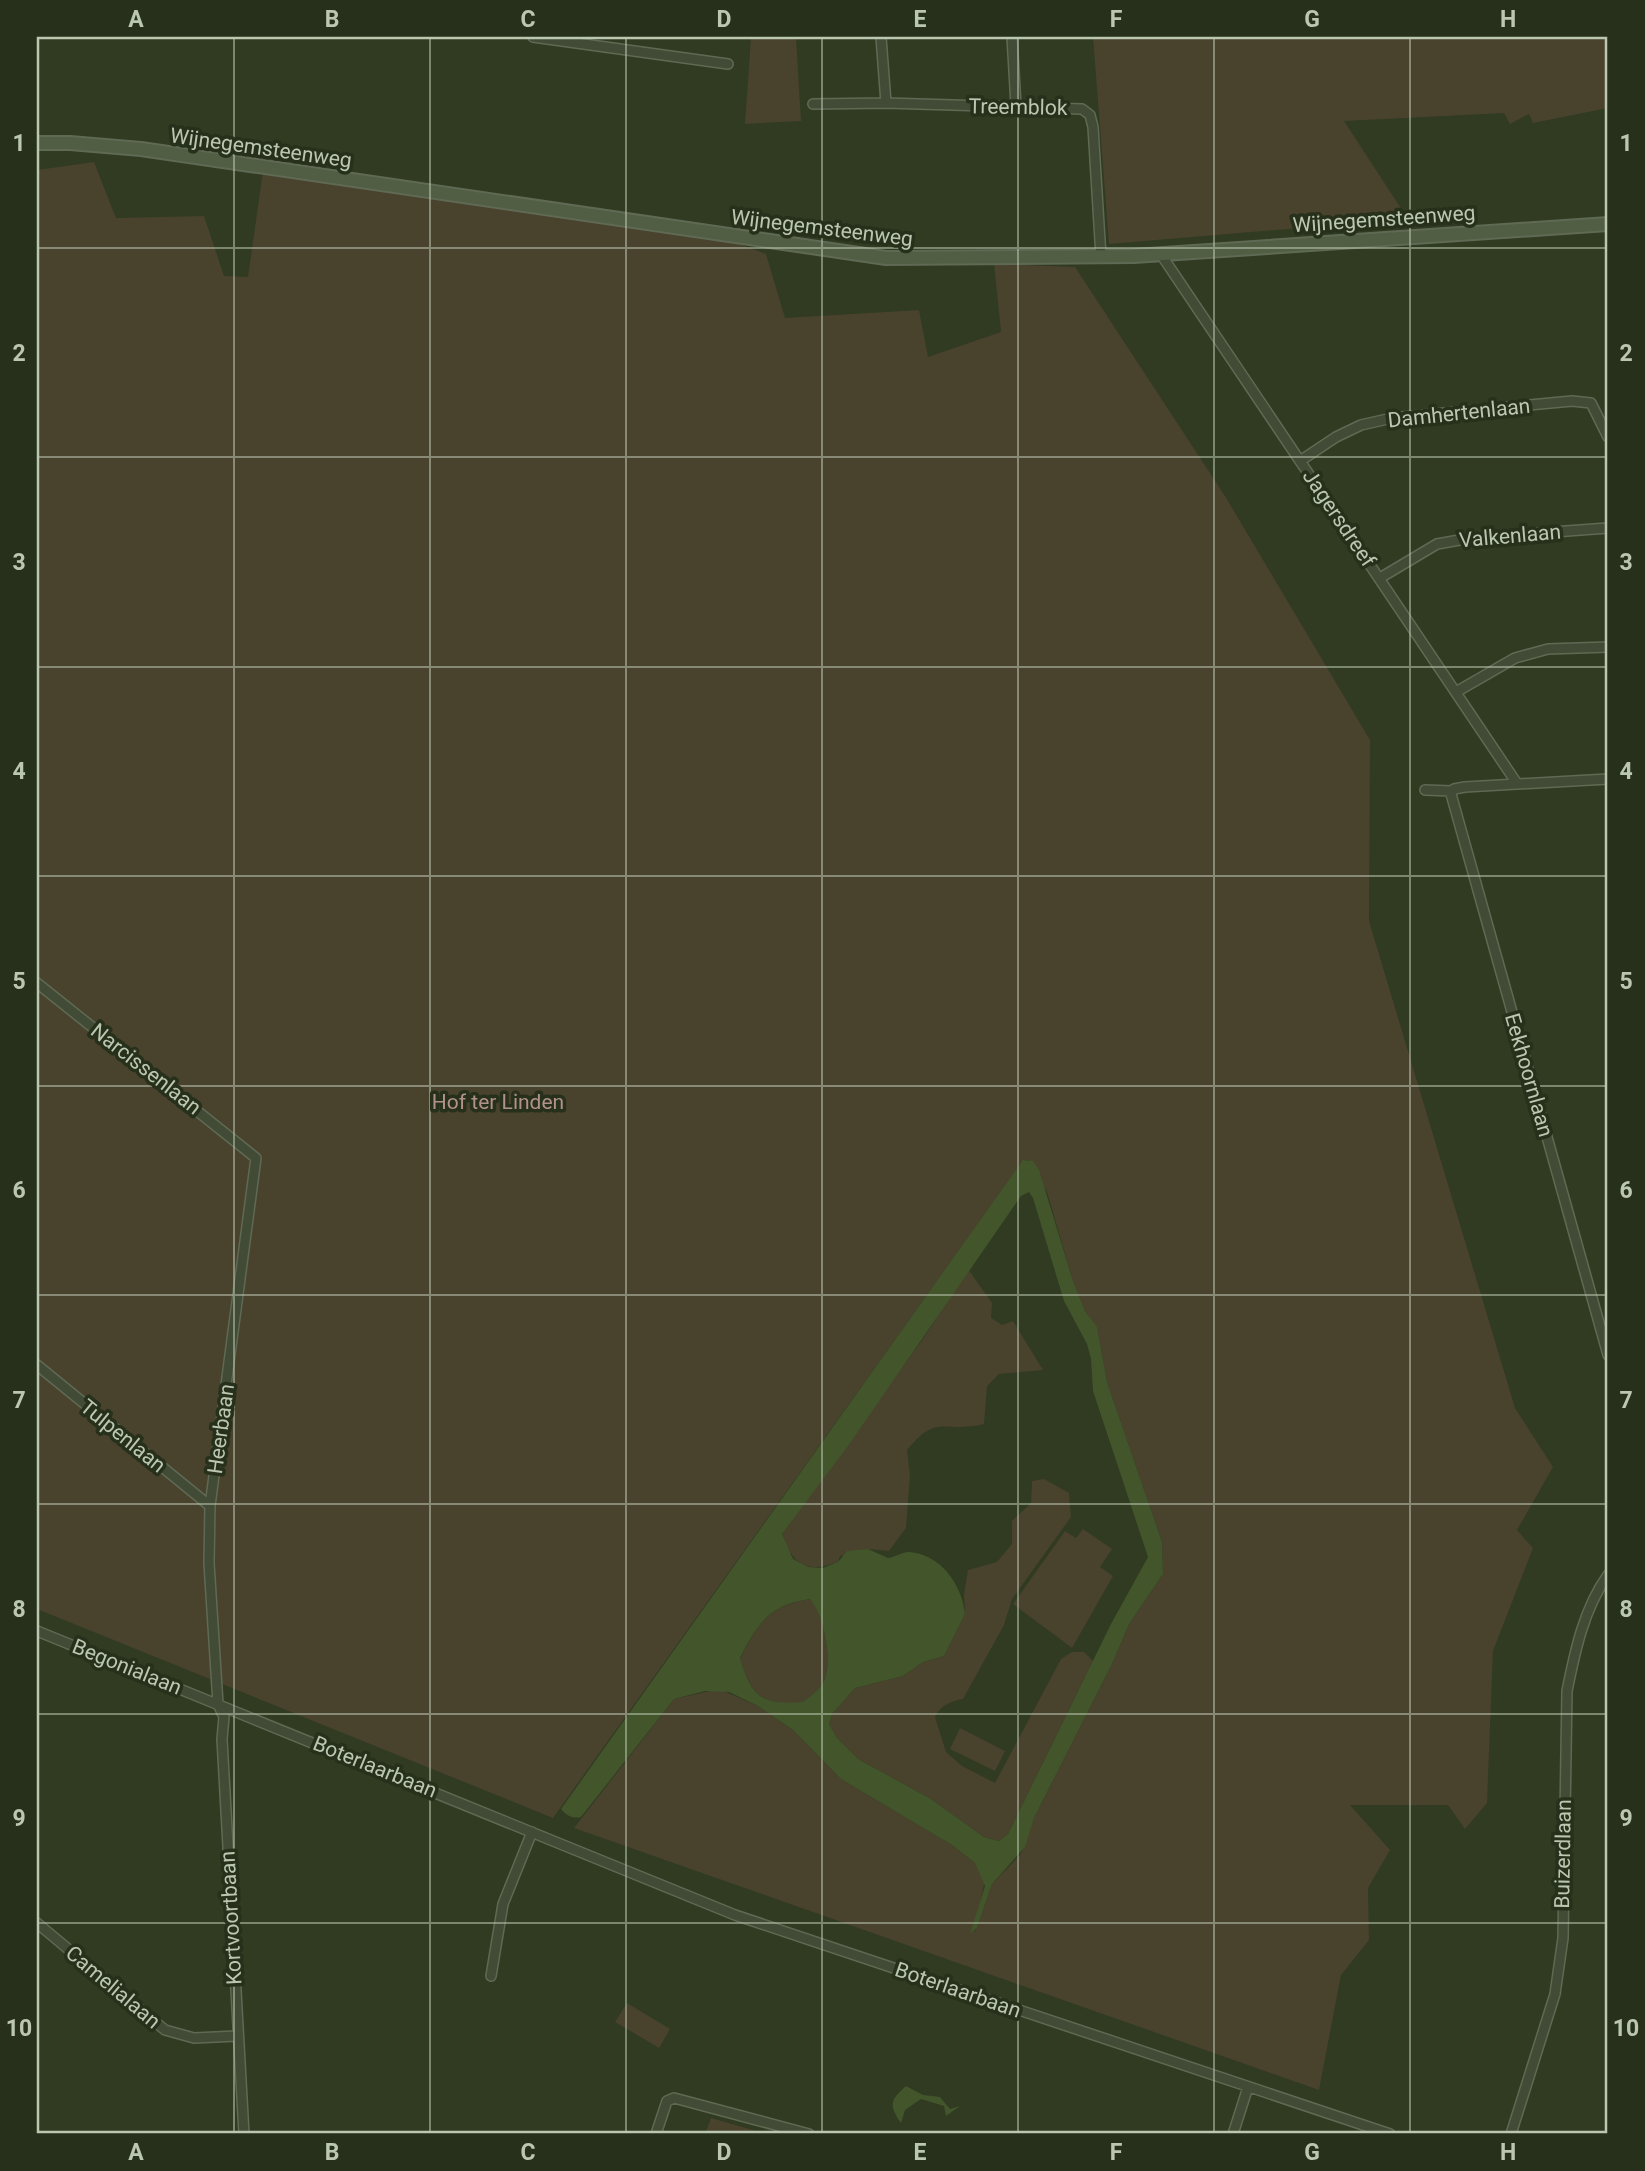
<svg xmlns="http://www.w3.org/2000/svg" width="1645" height="2171" font-family="Roboto,sans-serif">
<style>
.green{fill:#49422d}
.water{fill:#42552b;fill-rule:evenodd}
.lines{fill:none;stroke-linecap:round;stroke-linejoin:round}
.street-casing{stroke:#5f6954;stroke-width:12}
.secondary-casing{stroke:#5f6954;stroke-width:16}
.street{stroke:#414b35;stroke-width:9}
.secondary{stroke:#515e43;stroke-width:12}
.grid{fill:none;stroke:#bcc7b1;stroke-width:2;stroke-opacity:0.55}
.labels{text-anchor:middle;stroke-width:7;stroke-linejoin:round;paint-order:stroke}
.street-label{font-size:21px;fill:#bcc7b1;stroke:#26301b}
.park-label{font-size:21px;fill:#b2918d;stroke:#26301b}
.neatline{fill:none;stroke:#bcc7b1;stroke-width:2.5}
.grid-label{font-size:23px;text-anchor:middle;font-weight:bold;fill:#bcc7b1}
</style>
<rect width="100%" height="100%" fill="#303b22"/>
<path class="green" d="M751,37h45l5,84 -56,3z
M1093,37h515v71l-75,15 -4,-9 -19,10 -6,-11 -160,8 64,98 -299,25z
M94,162l22,56 88,-2 20,60 24,1 15,-106 466,69 37,14 19,64 134,-8 9,47 73,-25 -7,-68 81,3 150,229 145,244 -1,181 146,487 38,59 -36,63 16,18 -40,103 -6,152 -22,26 -17,-24h-98l40,45 -22,38 1,52 -28,35 -22,115 -745,-262 100,-129 45,-10 39,17 35,24 48,49 111,66 23,18 10,17 -11,53 3,-5 15,-44 28,-29 14,-37 78,-154 17,-40 34,-50 -1,-32 -55,-160 -10,-54 -12,-17 -12,-30 -26,-89 -19,-32 -5,1 -470,657 -516,-209v-1439z
M968,1269l24,34 -1,15 11,7 11,-4 30,49 -44,4 -12,12 -3,38c-40,10 -46,-12 -77,26l3,25 -4,53 -17,23 -21,-2 -28,7 -2,6c-32,12 -45,3 -56,-28l143,-198z
M1044,1479l25,14 2,24 -59,82 -8,26 -41,74c-12,2 -22,6 -28,18l11,35 16,14 33,17 66,-124 11,-7h12l9,9 -85,173 -9,7 -15,-4 -53,-38 -73,-40 -21,-21 -8,-14 3,-10 23,-26 48,-12 20,-14 21,-6 21,-42 -1,-20 4,-24 29,-8 15,-18v-23l19,-18 1,-22z
M1083,1529l29,20 -12,18 13,9 -41,72 -59,-44 52,-73 11,7z
M811,1599c13,17 23,63 12,84 -4,7 -14,14 -20,20 -41,2 -50,-5 -63,-44 18,-36 29,-54 71,-60z
M960,1728l45,23 -10,20 -45,-22z
M627,2003l43,26 -11,19 -44,-26z
M711,2118l56,16h-62z"/>
<path class="water" d="M1023,1160l10,1 6,9 34,111 12,30 12,16 10,55 55,160 1,32 -34,50 -17,40 -78,154 -9,29 -33,37 -15,44 -7,6 15,-48 -10,-23 -23,-18 -111,-66 -48,-49 -35,-24 -29,-14 -24,-1 -31,8 -93,118c-8,2 -14,-1 -20,-8zM1029,1192l4,6 31,103 23,43 4,15 2,32 55,166 -37,67 -103,210 -9,7 -15,-4 -53,-38 -73,-40 -21,-21 -8,-14 3,-10 23,-26 48,-12 20,-14 21,-6 21,-42c-3,-30 -25,-60 -56,-62 -7,0 -14,5 -21,6l-20,-9 -21,2 -9,11 -15,6 -15,-1 -15,-8 -11,-25 66,-88 173,-250zM810,1599c14,17 24,63 13,84 -4,7 -14,14 -20,19 -41,3 -51,-4 -63,-44 18,-35 29,-53 70,-59z
M906,2086l17,9 17,2 10,12 10,-3 -14,10 -2,-10 -23,-7 -16,11 -4,13c-14,-20 -9,-24 5,-37z"/>
<g class="lines">
<defs>
<path id="street" d="M533,37l195,27
M881,37l5,66
M1012,37l4,69
M813,104l73,-1 196,6 8,6 3,12 8,130
M1160,253l356,529
M1300,461l36,-24 25,-12 31,-7 180,-17 19,2 17,34
M1380,578l57,-34 34,-6 137,-10
M1456,692l59,-34 33,-9 60,-2
M1608,779l-143,8 -11,2 -3,5 157,561
M1425,790l27,1
M37,983l219,175 -46,348 -1,57 9,141 6,13 -2,22 22,395
M37,1365l173,141
M37,1631l698,284 655,219
M37,1923l128,107 29,8 43,-2
M491,1976l12,-72 29,-72
M656,2134l11,-33 7,-3 135,36
M1233,2134l15,-47
M1511,2134l44,-140 8,-56 4,-247c8,-40 17,-83 41,-116"/>
<path id="secondary" d="M37,143h33l71,6 745,109 248,-2 474,-32"/>
</defs>
<use href="#street" class="street-casing"/>
<use href="#secondary" class="secondary-casing"/>
<use href="#street" class="street"/>
<use href="#secondary" class="secondary"/>
</g>
<path class="grid" d="M234,37v2097M430,37v2097M626,37v2097M822,37v2097M1018,37v2097M1214,37v2097M1410,37v2097M37,248h1571M37,457h1571M37,667h1571M37,876h1571M37,1086h1571M37,1295h1571M37,1504h1571M37,1714h1571M37,1923h1571"/>
<g class="labels">
<g class="street-label">
<text transform="translate(1018 107) rotate(1)" y="7">Treemblok</text>
<text transform="translate(261 148) rotate(8)" y="7">Wijnegemsteenweg</text>
<text transform="translate(1384 219) rotate(-4)" y="7">Wijnegemsteenweg</text>
<text transform="translate(822 228) rotate(7)" y="7">Wijnegemsteenweg</text>
<text transform="translate(1459 413) rotate(-6)" y="7">Damhertenlaan</text>
<text transform="translate(1339 518) rotate(56)" y="7">Jagersdreef</text>
<text transform="translate(1510 536) rotate(-5)" y="7">Valkenlaan</text>
<text transform="translate(146 1069) rotate(38)" y="7">Narcissenlaan</text>
<text transform="translate(1529 1075) rotate(74)" y="7">Eekhoornlaan</text>
<text transform="translate(221 1429) rotate(-82)" y="7">Heerbaan</text>
<text transform="translate(123 1436) rotate(39)" y="7">Tulpenlaan</text>
<text transform="translate(127 1667) rotate(22)" y="7">Begonialaan</text>
<text transform="translate(375 1767) rotate(22)" y="7">Boterlaarbaan</text>
<text transform="translate(1563 1854) rotate(-89)" y="7">Buizerdlaan</text>
<text transform="translate(231 1918) rotate(-93)" y="7">Kortvoortbaan</text>
<text transform="translate(113 1987) rotate(40)" y="7">Camelialaan</text>
<text transform="translate(958 1990) rotate(19)" y="7">Boterlaarbaan</text>
</g>
<g class="park-label">
<text x="498" y="1109">Hof ter Linden</text>
</g>
</g>
<rect width="1645" height="2171" fill="none" stroke="#26301b" stroke-width="77"/>
<rect x="38" y="38" width="1568" height="2094" class="neatline"/>
<g class="grid-label">
<text x="136" y="27">A</text>
<text x="332" y="27">B</text>
<text x="528" y="27">C</text>
<text x="724" y="27">D</text>
<text x="920" y="27">E</text>
<text x="1116" y="27">F</text>
<text x="1312" y="27">G</text>
<text x="1508" y="27">H</text>
<text x="19" y="151">1</text>
<text x="1626" y="151">1</text>
<text x="19" y="361">2</text>
<text x="1626" y="361">2</text>
<text x="19" y="570">3</text>
<text x="1626" y="570">3</text>
<text x="19" y="779">4</text>
<text x="1626" y="779">4</text>
<text x="19" y="989">5</text>
<text x="1626" y="989">5</text>
<text x="19" y="1198">6</text>
<text x="1626" y="1198">6</text>
<text x="19" y="1408">7</text>
<text x="1626" y="1408">7</text>
<text x="19" y="1617">8</text>
<text x="1626" y="1617">8</text>
<text x="19" y="1826">9</text>
<text x="1626" y="1826">9</text>
<text x="19" y="2036">10</text>
<text x="1626" y="2036">10</text>
<text x="136" y="2160">A</text>
<text x="332" y="2160">B</text>
<text x="528" y="2160">C</text>
<text x="724" y="2160">D</text>
<text x="920" y="2160">E</text>
<text x="1116" y="2160">F</text>
<text x="1312" y="2160">G</text>
<text x="1508" y="2160">H</text>
</g>
</svg>
